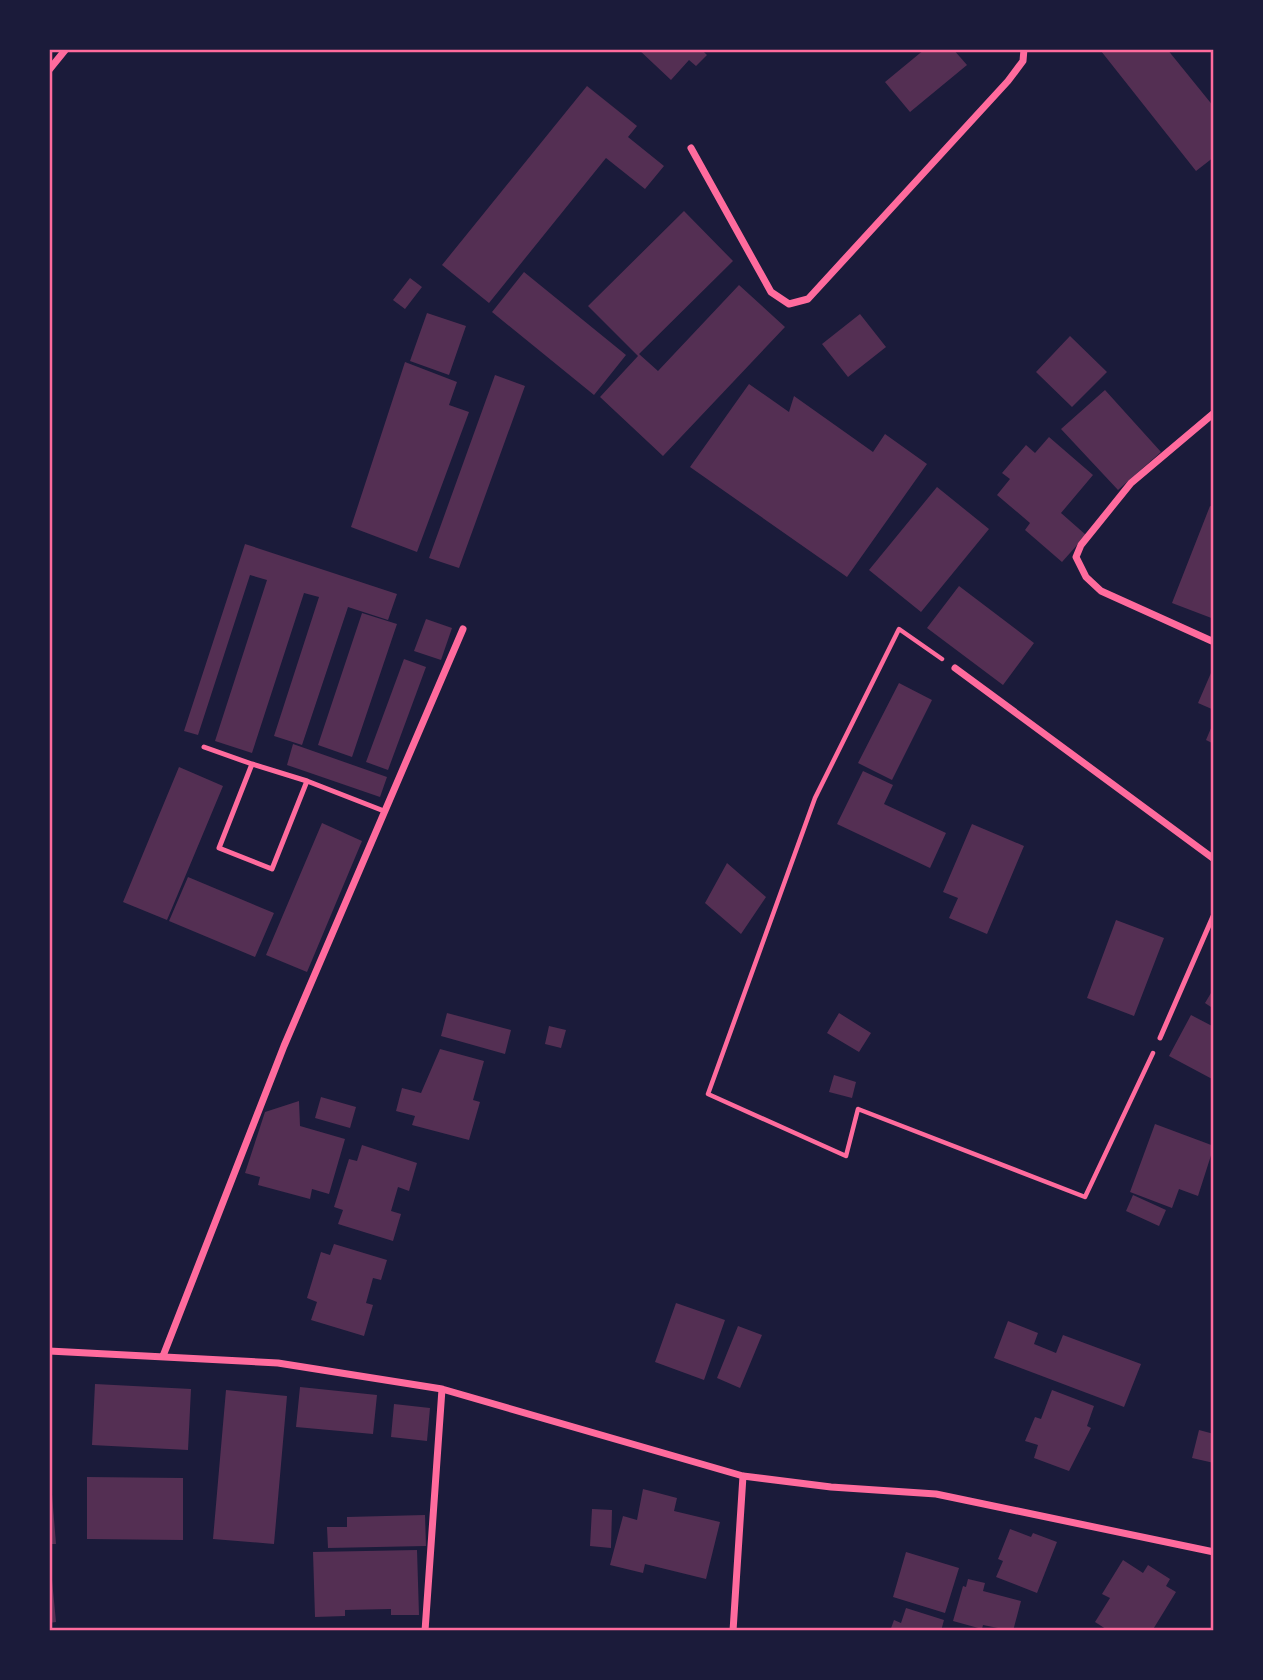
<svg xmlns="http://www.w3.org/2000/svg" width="1263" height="1680" font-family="Inter,sans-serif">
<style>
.building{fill:#542f53}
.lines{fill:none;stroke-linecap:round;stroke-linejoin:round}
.path{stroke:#ff6b9d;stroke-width:4.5}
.service{stroke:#ff6b9d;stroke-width:5}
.minor{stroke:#ff6b9d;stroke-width:7}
.neatline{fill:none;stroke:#ff6b9d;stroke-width:2.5}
</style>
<rect width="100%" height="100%" fill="#1b1b3a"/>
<path class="building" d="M638,49h63l6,6 -11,11 -7,-6 -18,20z
M925,49h28l14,16 -57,47 -25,-30z
M1104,49h63l47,58v50l-18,14 -95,-120z
M587,86l50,40 -9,11 36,29 -19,23 -39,-31 -117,145 -47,-38z
M684,211l49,50 -94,93 19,17 81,-86 46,42 -122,129 -63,-59 38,-41 -50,-50z
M524,272l102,83 -32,40 -102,-83z
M410,278l12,9 -17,22 -12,-9z
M427,313l39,13 -17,49 -39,-14z
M860,314l26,33 -38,30 -26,-33z
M1070,336l37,36 -35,35 -36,-35z
M405,362l52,20 -8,23 20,7 -52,140 -66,-25z
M495,375l30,11 -66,182 -30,-10z
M749,384l40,28 5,-16 79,56 12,-18 42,30 -80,113 -157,-110z
M1105,390l56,62 -43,38 -57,-61z
M1049,437l44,38 -32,38 25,22 -24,27 -37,-32 5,-7 -33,-28 13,-16 -8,-6 24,-28 9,8z
M937,487l52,42 -68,83 -52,-42z
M1210,506l4,1v112l-42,-16z
M245,544l152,50 -9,26 -40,-13 -46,138 -28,-9 45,-139 -15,-4 -52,160 -37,-12 52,-161 -17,-5 -52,160 -14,-4z
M959,586l75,57 -31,42 -76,-57z
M362,613l35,11 -45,133 -34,-12z
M426,619l26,9 -11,32 -27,-9z
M404,659l22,8 -38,103 -22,-8z
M1214,666v44l-16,-7z
M899,683l33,17 -40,80 -34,-17z
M1214,721v23l-8,-4z
M293,744l94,33 -7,20 -93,-32z
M179,767l44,19 -56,134 -44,-18z
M863,771l30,14 -9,19 62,29 -16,35 -93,-44z
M322,823l40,18 -55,131 -41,-17z
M972,824l52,22 -37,88 -38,-16 9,-20 -15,-6z
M727,863l39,34 -25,37 -36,-31z
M188,877l86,36 -19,44 -86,-36z
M1116,920l48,18 -30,78 -47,-18z
M1214,988v21l-9,-6z
M447,1013l64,17 -6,24 -64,-18z
M839,1013l32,20 -12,19 -32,-19z
M1191,1015l23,12v53l-45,-24z
M549,1026l17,4 -5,18 -16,-4z
M440,1049l44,12 -11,39 7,2 -11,38 -57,-15 3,-9 -19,-5 6,-23 19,5z
M834,1075l22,7 -4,16 -23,-6z
M321,1097l35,10 -6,21 -35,-10z
M299,1101l1,25 45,13 -16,55 -17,-5 -2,10 -52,-14 2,-8 -15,-4 20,-61z
M1155,1124l59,22 -16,50 -19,-7 -7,19 -42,-16z
M362,1145l55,18 -8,28 -11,-4 -7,24 10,3 -8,27 -55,-17 5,-14 -9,-3 15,-48 8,2z
M1133,1195l33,15 -7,16 -33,-15z
M334,1244l53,16 -6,20 -8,-2 -7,25 7,2 -9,31 -53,-16 6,-18 -10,-4 14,-46 9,3z
M676,1303l49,17 -21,60 -49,-18z
M1008,1321l30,12 -4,11 22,9 7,-18 78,29 -17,43 -130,-49z
M738,1326l24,9 -22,53 -23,-10z
M95,1384l96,5 -3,61 -96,-5z
M300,1387l77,8 -4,39 -77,-7z
M226,1390l61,6 -13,148 -61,-5z
M1052,1390l42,16 -7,20 4,2 -22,43 -35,-13 4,-13 -13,-4 10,-24 6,2z
M394,1404l36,4 -3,33 -36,-4z
M1199,1430l15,4v29l-22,-5z
M87,1477l96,1v62l-96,-1z
M49,1482h2l5,62h-7z
M643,1489l34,9 -3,13 46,11 -14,57 -61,-15 -2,9 -33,-8 13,-49 14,4z
M592,1509l20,1 -1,38 -21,-2z
M425,1515l1,31 -98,2 -1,-21h20v-10z
M1010,1529l21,8 2,-4 24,9 -20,51 -41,-16 7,-16 -5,-2z
M49,1548l7,74 -7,1z
M417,1550l2,65h-28v-6l-46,1v6l-30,1 -2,-65z
M906,1552l53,16 -14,45 -52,-16z
M1123,1560l20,13 5,-8 22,14 -4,7 10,6 -24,39h-43l-14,-9 15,-24 -8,-4z
M968,1579l17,4 -2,8 38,10 -8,30 -30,-6 -1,4 -29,-8 10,-35 3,1z
M906,1608l38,12 -3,11h-51l4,-11 7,3z"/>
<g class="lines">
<path class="path" d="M942,659l-43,-30 -84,169 -107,296 138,62 12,-47 227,88 68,-144"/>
<path class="service" d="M204,747l48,17 -33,84 53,21 35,-88 77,30
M252,764l55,17
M1160,1038l54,-124"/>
<path class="minor" d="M49,70l17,-21
M691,148l80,144 18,12 19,-5 200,-218 15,-20 1,-12
M1214,413l-83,70 -50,62 -5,12 10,20 15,14 113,51
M955,668l259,191
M49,1351l229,12 164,26 301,87 88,11 105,7 278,58
M163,1356l121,-310 179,-417
M425,1631l17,-242
M733,1631l10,-155"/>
</g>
<rect width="1263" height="1680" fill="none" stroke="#1b1b3a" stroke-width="102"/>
<rect x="51" y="51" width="1161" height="1578" class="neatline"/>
</svg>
